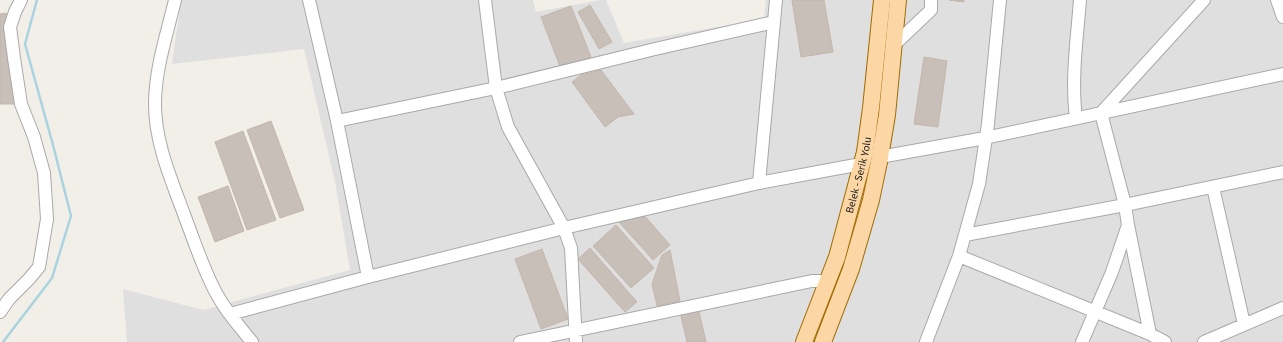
<svg xmlns="http://www.w3.org/2000/svg" width="1283" height="342" font-family="'Source Sans 3',sans-serif">
<style>
.residential{fill:#e0dfdf}
.lines{fill:none;stroke-linecap:round;stroke-linejoin:round}
.stream{stroke:#aad3df;stroke-width:2.5}
.building{fill:#c7bfb8;stroke:#c4b6ab}
.minor-casing{stroke:#a9a9a9;stroke-width:14}
.major-casing{stroke:#a06b00;stroke-width:18}
.minor{stroke:#fff;stroke-width:12}
.major{stroke:#fcd6a4;stroke-width:16}
.labels{text-anchor:middle;stroke-width:4;stroke-linejoin:round;paint-order:stroke}
.street-label{font-size:11px;fill:#222;stroke:#fff}
</style>
<rect width="100%" height="100%" fill="#f2efe9"/>
<path class="residential" d="M181,0h352l3,12 64,-12h6l18,43 140,-24 2,-19h517v342h-1156l-4,-53 80,21 147,-40 -15,-88 -31,-133 -132,15z"/>
<g class="lines">
<path class="stream" d="M3,342l49,-64 19,-62 -18,-71 -28,-101 12,-44"/>
</g>
<path class="building" d="M792,0h32l9,52 -32,5z
M949,0h15v2z
M590,5l22,37 -13,7 -21,-37z
M571,6l20,51 -30,12 -20,-52z
M6,13l11,91h-17v-90z
M924,57l23,4 -9,66 -24,-3z
M601,70l33,44 -16,3 -13,10 -33,-45 9,-7z
M271,121l33,89 -24,8 -33,-88z
M243,131l33,89 -29,10 -32,-88z
M228,186l16,45 -29,11 -17,-45z
M643,214l27,31 -17,15 -34,-38z
M616,225l38,43 -23,20 -38,-42z
M590,248l47,54 -12,10 -47,-53z
M542,249l26,70 -27,10 -26,-70z
M670,250l10,51 -23,5 -5,-22 10,-29z
M698,307l8,35h-19l-7,-30z"/>
<g class="lines">
<defs>
<path id="minor" d="M175,0c-8,34 -20,69 -20,104 0,40 17,77 30,113 10,26 20,58 34,81 9,16 22,30 33,44
M309,0l28,121 31,156
M485,0l11,88 12,39 56,101 7,20 5,94
M1277,0l6,17
M893,46l38,-36v-10
M1101,113l103,-113
M1076,118c-5,-39 1,-79 4,-118
M337,121l159,-33 159,-39 119,-27
M880,157l105,-19 298,-64
M759,183l17,-183
M1213,187l31,137
M1128,225l22,109
M965,235l160,-30 158,-33
M959,256l191,78 15,8
M0,312l9,-13 20,-20 10,-12 8,-48 -3,-46 -10,-36 -13,-33 -7,-46 -4,-31 5,-15 6,-12
M230,314l138,-37 196,-49 195,-45 102,-19
M520,342l292,-61h16
M926,342l33,-86 20,-72 9,-60 12,-124
M1082,342l30,-70 16,-47 -3,-20 -24,-92
M1204,342l79,-34"/>
<g id="major">
<path id="s1" d="M804,342l33,-85 28,-105 6,-44 11,-108"/>
<path d="M823,342l28,-73 20,-69 9,-43 7,-42 11,-115"/>
</g>
</defs>
<use href="#minor" class="minor-casing"/>
<use href="#major" class="major-casing"/>
<use href="#minor" class="minor"/>
<use href="#major" class="major"/>
</g>
<g class="labels">
<g class="street-label">
<text dy="4" stroke="none"><textPath href="#s1" startOffset="176">Belek - Serik Yolu</textPath></text>
</g>
</g>
</svg>
